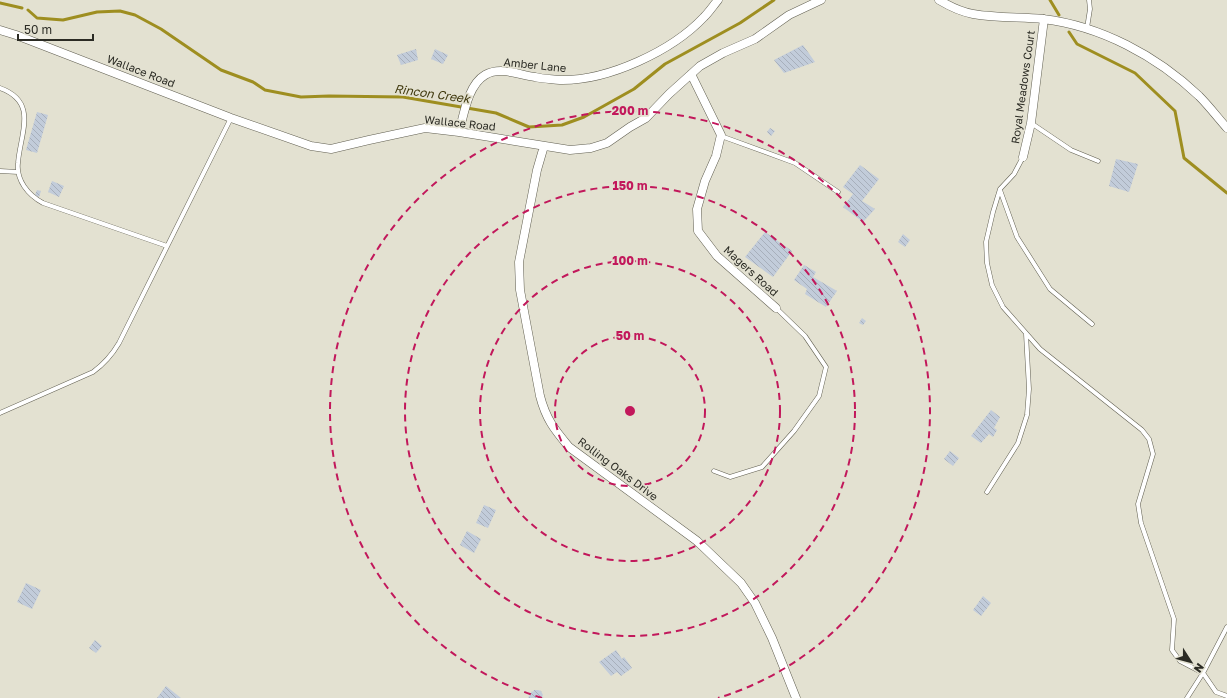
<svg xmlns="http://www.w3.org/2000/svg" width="1227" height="698" font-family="'Golos Text',sans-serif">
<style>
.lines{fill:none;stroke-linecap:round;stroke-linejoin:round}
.stream{stroke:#9e8e20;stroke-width:3}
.building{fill:url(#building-back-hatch)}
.service-casing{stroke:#615f51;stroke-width:5}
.minor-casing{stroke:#615f51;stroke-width:9}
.service{stroke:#fff;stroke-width:4}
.minor{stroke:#fff;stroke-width:8}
.ring{fill:none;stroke:#c2185b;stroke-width:2;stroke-dasharray:7 5}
.labels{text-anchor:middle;stroke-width:3.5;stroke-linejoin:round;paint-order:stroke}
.street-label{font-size:11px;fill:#2b2b24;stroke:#e3e1d1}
.water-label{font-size:12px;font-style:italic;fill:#413a0f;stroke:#e3e1d1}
.centre{fill:#c2185b;stroke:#e3e1d1;stroke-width:2}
.ring-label{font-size:12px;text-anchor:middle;font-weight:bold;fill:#c2185b;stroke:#e3e1d1;stroke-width:3.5;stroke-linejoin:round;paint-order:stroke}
</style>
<defs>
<pattern id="building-back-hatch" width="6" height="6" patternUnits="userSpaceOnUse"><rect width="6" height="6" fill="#c2ccda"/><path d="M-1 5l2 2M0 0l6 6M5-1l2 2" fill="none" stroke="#a7afbb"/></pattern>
</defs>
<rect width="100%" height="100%" fill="#e3e1d1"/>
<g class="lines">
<path class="stream" d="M1050,0l9,15
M0,3l22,5
M28,10l9,8 26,2 34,-8 23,-1 15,4 26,14 60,41 32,12 12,8 36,7 28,-1 74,1 93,16 33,14 33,-2 22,-8 50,-28 31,-25 75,-41 34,-23
M1069,32l8,12 58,29 40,38 9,47 43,35"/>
</g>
<path class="building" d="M803,45l12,17 -31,11 -10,-13z
M416,49l2,11 -17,5 -4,-10z
M435,49l13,6 -5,9 -12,-5z
M37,112l11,3 -11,38 -11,-3z
M770,128l5,3 -4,5 -4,-4z
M1116,159l22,5 -9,28 -20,-6z
M860,165l19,14 -17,22 13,8 -12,13 -20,-15 10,-13 -10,-7z
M52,181l12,5 -5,11 -11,-5z
M37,190l4,1 -2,6 -4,-2z
M765,232l27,19 -19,26 -28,-20z
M903,234l7,6 -5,7 -7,-5z
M804,265l12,7 -3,5 24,14 -11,16 -21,-13 2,-5 -13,-9z
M862,318l4,3 -3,4 -4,-2z
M991,410l9,7 -6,11 3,2 -4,7 -4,-3 -8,9 -10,-7z
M950,451l9,7 -6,8 -9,-7z
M484,505l12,5 -8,18 -12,-5z
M467,531l14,8 -7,14 -14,-8z
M26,583l15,7 -9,19 -15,-7z
M983,596l8,7 -10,13 -8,-6z
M95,640l7,6 -6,7 -7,-5z
M616,650l6,9 2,-2 8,11 -11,8 -4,-4 -6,4 -12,-14z
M166,686l15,12h-24z
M534,690h4l3,1 2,4 -1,2 2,1h-16l4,-7 1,1z"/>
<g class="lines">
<defs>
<path id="service" d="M1087,28l3,-19 -1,-9
M0,88c39,14 20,46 18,75 -2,17 10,32 25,40l124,43
M1031,123l40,27 27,11
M721,136l74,27 43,29
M1023,157l-9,17 -14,15 -7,23 -7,30 1,21 5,22 11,22 37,42 102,81 7,9 4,15 -15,50 3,19 33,96 -2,31 8,11 23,12 -16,25
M0,171l18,1
M1000,190l17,47 33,52 42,35
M0,413l93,-41c11,-8 19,-17 26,-29l112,-225
M714,471l16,6 32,-10 32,-36 25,-35 7,-29 -21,-31 -29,-28
M987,492l31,-49 9,-28 2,-26 -3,-55
M1227,627l-24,46 13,19 11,4"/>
<path id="minor" d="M939,0c10,6 23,12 34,14 23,4 47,3 70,5 58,7 114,37 156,77 10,10 19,22 28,32
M0,30l16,5 215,83 80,28 20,3 38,-9 56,-12 34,4 111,18 21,-2 16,-5 23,-16 16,-9 23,-24 31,-28 23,-13 32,-14 34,-24 32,-15
M691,74l30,61 -5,21 -11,25 -8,28 1,22 19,25 59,52
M459,132c5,-18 9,-47 26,-57 16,-9 34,0 50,2 8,2 17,2 25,3 48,1 112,-29 144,-63 5,-5 9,-11 14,-17
M544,146l-7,24 -18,92 1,28 20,106c6,23 14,33 29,51l128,94 44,42 14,20 17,35 24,60
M1023,157l8,-34 13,-104"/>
</defs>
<use href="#service" class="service-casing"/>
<use href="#minor" class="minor-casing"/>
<use href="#service" class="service"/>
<use href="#minor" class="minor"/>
</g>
<g class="ring">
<circle cx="630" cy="411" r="75"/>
<circle cx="630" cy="411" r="150"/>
<circle cx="630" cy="411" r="225"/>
<path d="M542 698A300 300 0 1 1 718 698"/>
</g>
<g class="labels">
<g class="street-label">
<text transform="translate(535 65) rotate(6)" y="4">Amber Lane</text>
<text transform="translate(141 71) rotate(21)" y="4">Wallace Road</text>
<text transform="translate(1023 87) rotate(-82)" y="4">Royal Meadows Court</text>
<text transform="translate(460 123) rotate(6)" y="4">Wallace Road</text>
<text transform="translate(751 271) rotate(42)" y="4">Magers Road</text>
<text transform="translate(618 469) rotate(37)" y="4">Rolling Oaks Drive</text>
</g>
<g class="water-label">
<text transform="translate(432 94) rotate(8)" y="4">Rincon Creek</text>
</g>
</g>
<circle cx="630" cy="411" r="6" class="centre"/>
<g class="ring-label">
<text x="630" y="115">200 m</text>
<text x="630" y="190">150 m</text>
<text x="630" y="265">100 m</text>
<text x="630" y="340">50 m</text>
</g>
<g transform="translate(1191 662) rotate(126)" stroke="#e3e1d1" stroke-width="3" paint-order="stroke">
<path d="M0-3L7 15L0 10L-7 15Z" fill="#2b2b24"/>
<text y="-6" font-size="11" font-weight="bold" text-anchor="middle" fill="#2b2b24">N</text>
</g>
<path d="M18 34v6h75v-6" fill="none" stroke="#2b2b24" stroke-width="2"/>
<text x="24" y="34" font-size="12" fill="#2b2b24" stroke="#e3e1d1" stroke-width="3" paint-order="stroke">50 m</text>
</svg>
